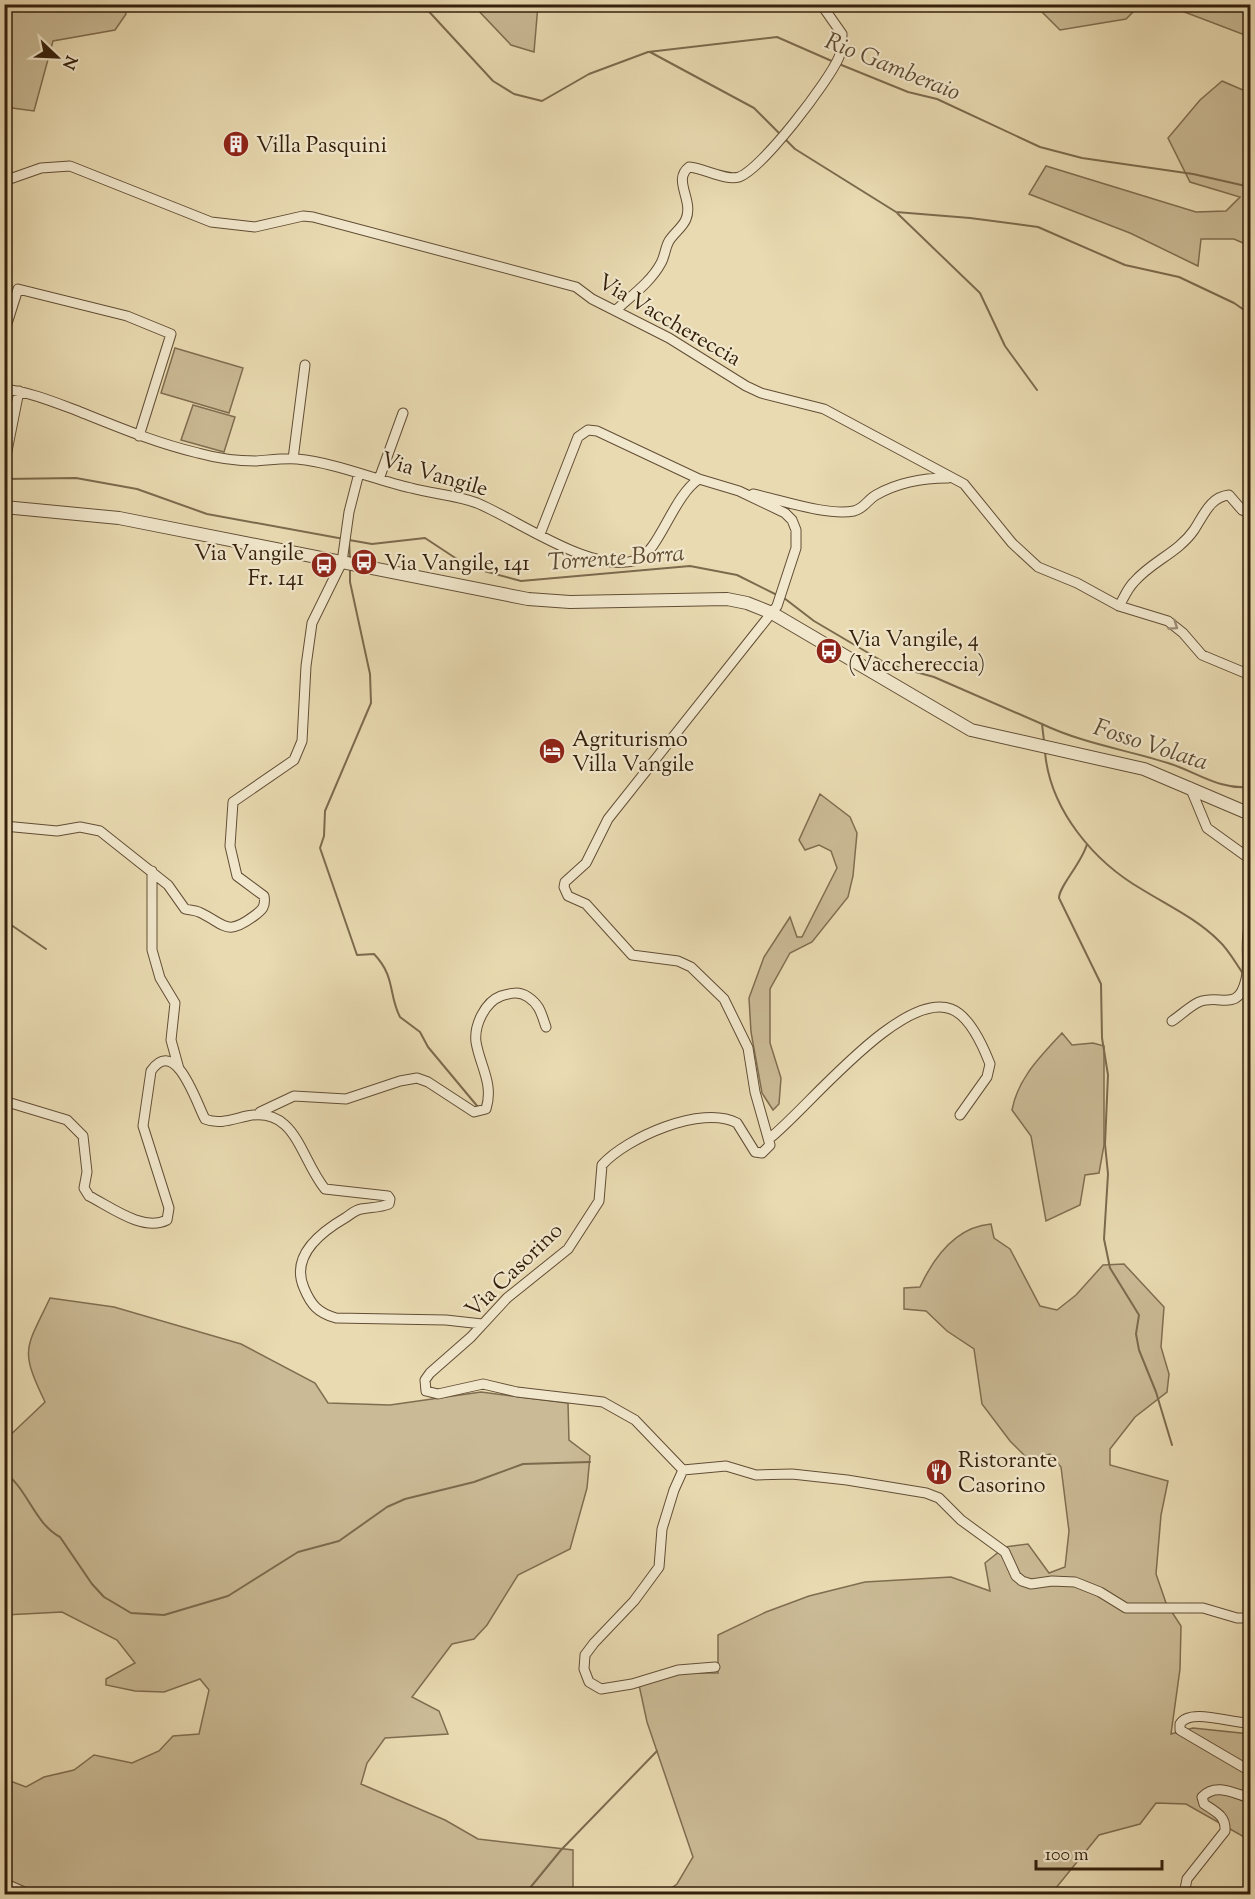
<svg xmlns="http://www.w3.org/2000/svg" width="1255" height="1899" font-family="'Sorts Mill Goudy',serif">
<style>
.green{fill:#caba95;stroke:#806d50;stroke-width:1.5}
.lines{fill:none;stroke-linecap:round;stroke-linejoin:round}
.stream{stroke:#7c6a4d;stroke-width:2}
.minor-casing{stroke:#624e35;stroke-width:11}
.tertiary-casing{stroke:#624e35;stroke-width:14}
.minor{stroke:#f1e7cc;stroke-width:9}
.tertiary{stroke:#f1e7cc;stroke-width:12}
.oneway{stroke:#9c8d76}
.labels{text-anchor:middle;stroke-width:4.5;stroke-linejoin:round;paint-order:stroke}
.poi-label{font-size:22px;fill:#35200c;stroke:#f1e7cc;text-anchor:start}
.street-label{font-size:22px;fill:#35200c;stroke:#f1e7cc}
.water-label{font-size:24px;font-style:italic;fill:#5f4b32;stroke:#f1e7cc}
</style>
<rect width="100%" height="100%" fill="#e9dab1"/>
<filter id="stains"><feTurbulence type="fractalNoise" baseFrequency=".00333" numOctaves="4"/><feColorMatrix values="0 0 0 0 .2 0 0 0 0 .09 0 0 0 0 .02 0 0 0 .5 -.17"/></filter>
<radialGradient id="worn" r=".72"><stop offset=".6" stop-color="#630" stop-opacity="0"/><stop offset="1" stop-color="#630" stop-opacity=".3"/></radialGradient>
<path class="green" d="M5,4l119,1 2,9 -11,16 -62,11 -19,70 -29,-4z
M476,5h62l-4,47 -23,-7 -36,-38z
M1035,5h105l-14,14 -66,11z
M1166,5h84v32z
M1222,81l28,12v153l-16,-7h-33l-3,27 -68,-33 -101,-39 17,-28 150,46 30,-1 14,-14 -50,-15 -22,-44 32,-38z
M175,348l68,20 -14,45 -68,-20z
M193,405l42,12 -11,35 -43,-12z
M820,794l30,23 7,16 -4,43 -5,21 -36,45 -22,11 -20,36v54l11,35 -2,26 -6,6 -11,-17 -11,-61 -2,-34 15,-41 26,-40 7,20h5l35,-69 -6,-17 -12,-6 -14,5 -6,-10z
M1062,1033l10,12 21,-2 11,3v99l-5,28 -14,2 -5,30 -34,16 -15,-85 -19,-26c6,-32 28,-53 50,-77z
M991,1224l3,14 16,11 30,57 17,4 19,-15 27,-30 21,-1 40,43 -3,40 8,27 -2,18 -32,25 -25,32v16l58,16 -7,34 -5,59 10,29 15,23 -1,43 -9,65 22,-6 57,6v100l-6,3 -58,-33 -30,-1 -16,21 -41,11 -48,59h-388l14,-10 16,-27 -46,-135 -8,-37 42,-12h37v-38l48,-23 43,-16 56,-14 86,-5 39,14 -5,-28 20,-16 23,-3 21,29 16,-6 4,-36 -8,-64 -11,-13 -22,5 -18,-18 -28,-37 -8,-55 -27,-18 -21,-20 -22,-2v-21l16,-1c14,-30 36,-60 71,-63z
M50,1298l64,9 127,37 74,39 13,20 62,2 91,-13 87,11 1,37 21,16 -3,32 -17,61 -52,26 -31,50 -13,14 -22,5 -40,53 27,14 9,23 -63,4 -18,25 -6,21 84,36 33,19 95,11v44h-568v-115l21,8 18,-10 30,-7 20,-15 38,8 27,-12 14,-15 26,-2 10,-44 -9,-11 -36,13 -29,-1 -29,-6v-6l29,-16 -18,-23 -55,-28 -57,3v-113l6,-4 -6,-10v-48l40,-38c-26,-54 -19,-53 5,-104z"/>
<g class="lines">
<path class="stream" d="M422,4l71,77 21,13 28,7 47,-27 59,-22 129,-15 57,25
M650,52l104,56 27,27
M839,64l69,28 29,7 103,48 42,11 111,16 57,13
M785,139l10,10 101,63 74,6 68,9 87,38 54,12 55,26 16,11
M897,213l83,80 25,53 32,44
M4,479l72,-1 61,11 70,25 137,25
M349,540l23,4 53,-6 44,29 52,14 169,-15 47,9 42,21
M349,541l1,18
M350,568v14l20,92 1,29 -46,108 -1,25 -4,12 37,107 17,-1c22,23 14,40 26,63l20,15 8,15 50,60
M784,598l30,23 73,43 47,13 108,47 2,17
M1042,724c42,20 86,26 129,40 27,9 49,26 79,23
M1045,752c5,58 49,110 98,138 26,16 54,29 76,51 10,9 17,23 25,34
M1087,844c-5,19 -28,42 -28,54l42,86 1,54 6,37 -3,69 3,30 -4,65 6,29 29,47 -3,19 3,16 17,42 16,53
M4,920l42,29
M4,1472c24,17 30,51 56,65l32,47 12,13 27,16 33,2 64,-19 70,-44 41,-11 48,-34 18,-8 69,-17 49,-18 67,-2
M525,1894l36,-44 96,-99"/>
<defs>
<path id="minor" d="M4,181l37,-13 29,-2 141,56 44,5 48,-11 10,1 263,70 16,12 77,39 77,48 15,7 63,16 140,75 48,59 26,24 39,16 42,23 49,15 15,12 19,22 48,20
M616,310c15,-14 35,-28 45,-47 4,-7 4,-15 8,-22 5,-8 14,-14 17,-22 8,-19 -14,-39 3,-52 15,1 36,14 50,10 23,-8 90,-96 100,-120 3,-8 3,-15 3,-23l-21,-30
M4,333l14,-44 109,27 44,18 -32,102
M4,389c26,3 50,13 74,22 40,16 78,32 120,42 18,5 39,8 58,8 14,-1 28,-3 41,-2 39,4 76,20 114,29 22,6 45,7 66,15 41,17 116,72 160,57 22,-8 36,-64 62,-81l40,12 46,22 7,7 4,10v18l-19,58 -169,213 -22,44 -21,19 -1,5 4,9 18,8 46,51 46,6 13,6 33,32 24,49 7,44 15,53 -8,8 -7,-1 -18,-29c-35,-19 -111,15 -135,42l-3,36 -31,48 -61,49 -36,39 -41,36 -5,7 1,11 12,3 45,-10 34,8 86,10 32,18 48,50 43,-4 30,9 36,-1 55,6 79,13 13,5 22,22 44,32 11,24 6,5 9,3 21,-3 23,1 25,10 26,16h77l34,10h13
M293,459l12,-94
M4,466l15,-75
M379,479l24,-66
M753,494c29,6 73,22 101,17 11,-3 13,-11 22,-16 21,-12 48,-17 72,-17
M540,534l38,-97 10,-7 9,1 102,48
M1119,606c5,-8 8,-17 15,-24 18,-21 44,-29 60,-52 10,-15 16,-33 35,-35l13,15 8,3
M1190,787l17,41 43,31
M4,826l53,5 23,-4 20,4 68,54 17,24c4,1 9,1 14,3 26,12 27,25 55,4 8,-6 12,-9 10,-20l-27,-20 -7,-30 3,-44 61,-42 8,-19 4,-75 6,-43 30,-61 7,-50 10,-39
M152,871v79l8,28 15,25 -4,37 8,29
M1172,1021c9,-6 18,-15 27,-19 21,-9 39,12 47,-23 4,-17 -2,-38 4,-55
M4,1101l63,19 16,16 4,36 -3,16 5,8c22,11 54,36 78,24l2,-12 -26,-82 8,-55c25,-36 46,34 54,48 14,6 28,0 42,-3 49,-10 53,42 78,73l63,7 2,3 -1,5c-10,4 -18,3 -28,5 -6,1 -11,6 -16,9 -24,14 -55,38 -41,70 7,17 14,25 32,30l110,2 36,4
M260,1112l34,-16 52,3 54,-18 17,-3 11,4 46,30 12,-3c8,-25 -6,-43 -10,-67 -2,-17 9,-40 25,-46 10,-3 18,-5 27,1 12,8 13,16 18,30
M770,1138c36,-28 131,-148 181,-129 19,7 32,37 39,55l-3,13 -27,38
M683,1470l-9,20 -12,39 -3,38 -25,34 -40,42 -9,12 -1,14 5,13 12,7 31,-5 46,-14 37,-3
M1250,1723c-17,1 -60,-16 -70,1v6l70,41
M4,1883l25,11
M1184,1894l3,-15 38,-48c1,-15 -9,-19 -21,-27l-2,-7c14,-15 33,-3 48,1"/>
<path id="tertiary" d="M4,507l115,11 409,81 42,3 157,-3 20,4 25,10 199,117 173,39 106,45"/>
</defs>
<use href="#minor" class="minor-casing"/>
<use href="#tertiary" class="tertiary-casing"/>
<use href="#minor" class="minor"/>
<use href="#tertiary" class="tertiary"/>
</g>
<defs><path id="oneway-chevron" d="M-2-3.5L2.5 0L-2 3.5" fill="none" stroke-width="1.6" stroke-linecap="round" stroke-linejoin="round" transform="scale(1.5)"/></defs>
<use class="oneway" href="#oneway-chevron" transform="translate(1174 626) rotate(35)"/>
<defs>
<symbol id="building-disc" viewBox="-11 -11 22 22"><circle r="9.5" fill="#8f2418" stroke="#f1e7cc"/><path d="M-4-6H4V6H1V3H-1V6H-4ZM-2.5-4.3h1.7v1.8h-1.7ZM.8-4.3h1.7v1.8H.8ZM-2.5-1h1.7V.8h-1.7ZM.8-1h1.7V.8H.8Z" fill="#fff"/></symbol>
<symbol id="bus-disc" viewBox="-11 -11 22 22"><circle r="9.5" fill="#8f2418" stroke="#f1e7cc"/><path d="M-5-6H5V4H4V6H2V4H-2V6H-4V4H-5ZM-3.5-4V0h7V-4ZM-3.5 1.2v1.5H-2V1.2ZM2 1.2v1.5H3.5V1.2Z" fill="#fff"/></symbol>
<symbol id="hotel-disc" viewBox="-11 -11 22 22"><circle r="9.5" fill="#8f2418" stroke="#f1e7cc"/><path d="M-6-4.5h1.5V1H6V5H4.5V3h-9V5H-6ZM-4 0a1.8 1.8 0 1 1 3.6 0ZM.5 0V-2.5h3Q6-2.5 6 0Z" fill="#fff"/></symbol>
<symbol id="restaurant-disc" viewBox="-11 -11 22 22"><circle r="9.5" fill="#8f2418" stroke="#f1e7cc"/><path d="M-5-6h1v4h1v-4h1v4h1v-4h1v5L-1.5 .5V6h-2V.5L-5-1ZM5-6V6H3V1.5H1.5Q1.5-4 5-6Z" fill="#fff"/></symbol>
</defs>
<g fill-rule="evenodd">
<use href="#building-disc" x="221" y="129" width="30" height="30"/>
<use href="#bus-disc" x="349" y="547" width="30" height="30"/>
<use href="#bus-disc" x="309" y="550" width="30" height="30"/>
<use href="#bus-disc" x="814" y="636" width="30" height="30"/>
<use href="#hotel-disc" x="537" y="736" width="30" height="30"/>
<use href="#restaurant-disc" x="924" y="1457" width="30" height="30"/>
</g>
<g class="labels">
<g class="poi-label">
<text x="256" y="152">Villa Pasquini</text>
<text x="304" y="560" text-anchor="end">Via Vangile<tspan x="304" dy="25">Fr. 141</tspan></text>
<text x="384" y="570">Via Vangile, 141</text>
<text x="848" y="646">Via Vangile, 4<tspan x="848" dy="25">(Vacchereccia)</tspan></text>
<text x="572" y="746">Agriturismo<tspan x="572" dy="25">Villa Vangile</tspan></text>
<text x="958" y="1467">Ristorante<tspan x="958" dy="25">Casorino</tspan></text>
</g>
<g class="street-label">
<text transform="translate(670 319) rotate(30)" y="8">Via Vacchereccia</text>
<text transform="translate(435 473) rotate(16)" y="8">Via Vangile</text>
<text transform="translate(513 1269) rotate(-44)" y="8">Via Casorino</text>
</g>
<g class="water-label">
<text transform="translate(893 66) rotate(22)" y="8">Rio Gamberaio</text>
<text transform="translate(616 557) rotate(-4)" y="8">Torrente Borra</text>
<text transform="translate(1151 744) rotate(18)" y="8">Fosso Volata</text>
</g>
</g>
<rect width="1255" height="1899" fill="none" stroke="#e9dab1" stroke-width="24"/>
<rect x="6" y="6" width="1243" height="1887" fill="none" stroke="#35200c" stroke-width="3"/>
<rect x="12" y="12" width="1231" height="1875" fill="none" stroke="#35200c" stroke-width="1.5"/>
<g transform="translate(57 57) rotate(113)" stroke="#f1e7cc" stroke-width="4.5" paint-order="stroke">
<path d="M0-4.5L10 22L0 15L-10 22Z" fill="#35200c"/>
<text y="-9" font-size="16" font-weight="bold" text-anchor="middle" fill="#35200c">N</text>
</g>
<path d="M1036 1860v9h126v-9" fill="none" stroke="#35200c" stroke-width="3"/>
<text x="1045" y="1860" font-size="18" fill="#35200c" stroke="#f1e7cc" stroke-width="4.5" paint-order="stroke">100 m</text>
<rect width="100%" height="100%" filter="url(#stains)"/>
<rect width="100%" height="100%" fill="url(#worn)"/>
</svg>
